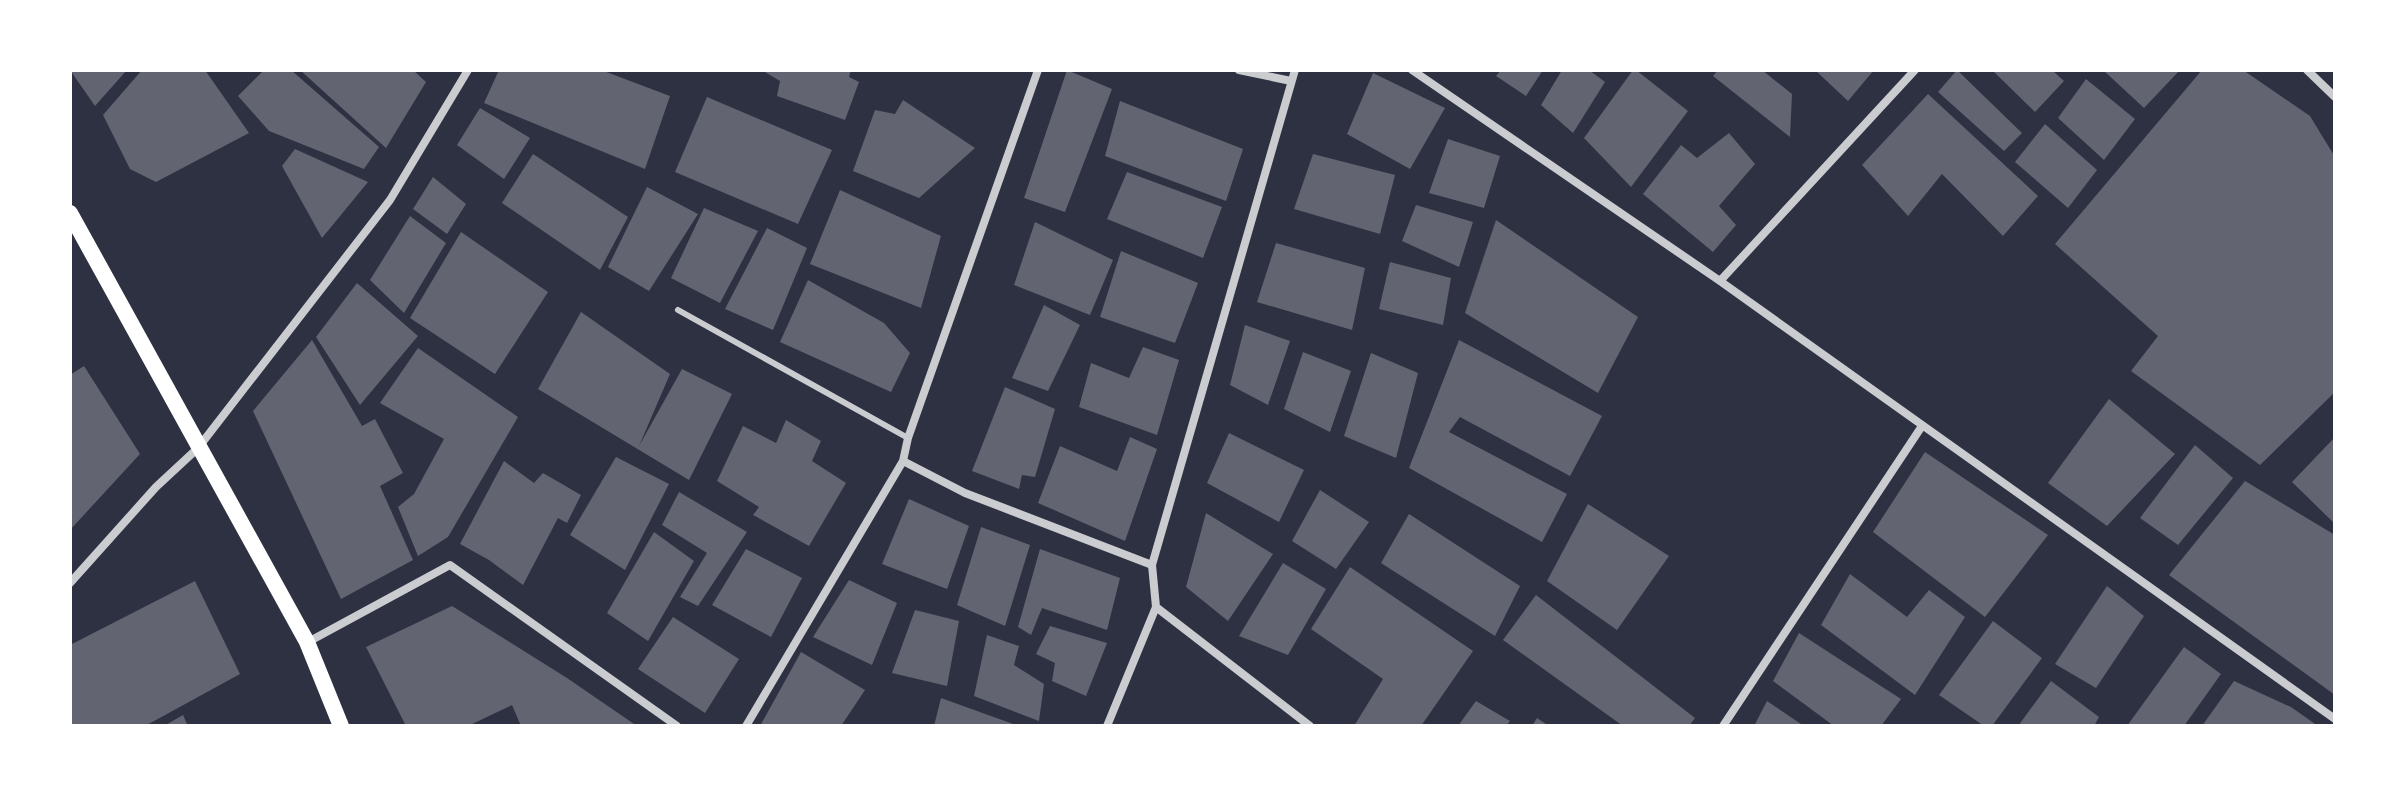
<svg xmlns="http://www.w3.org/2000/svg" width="2405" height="796" font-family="Raleway,sans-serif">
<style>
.building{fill:#626471}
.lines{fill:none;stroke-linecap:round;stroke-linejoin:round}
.service{stroke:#caccd0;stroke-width:6}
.minor{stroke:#caccd0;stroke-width:8}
.secondary{stroke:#fff;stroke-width:16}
</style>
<rect width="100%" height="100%" fill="#2d3142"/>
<path class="building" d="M70,70h57l-32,36z
M142,70h63l44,63 -93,49 -26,-13 -27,-54z
M264,70h27l88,77 -15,22 -95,-38 -31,-35z
M300,70h113l13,12 -40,66z
M499,70h102l69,26 -25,73 -161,-66z
M766,70h85l-2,7 10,5 -14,38 -68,-24 3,-15 -15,-9z
M1067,70l45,19 -47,123 -41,-14z
M1501,70h42l-17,26 -30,-20z
M1562,70h27l16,12 -32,51 -32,-28z
M1633,70h3l52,41 -57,76 -47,-49z
M1718,70h44l30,24 -2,43 -77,-61z
M1815,70h59l-26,31z
M1957,70l65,63 -18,18 -66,-59z
M1992,70h60l12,11 -29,31z
M2103,70h77l-36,38z
M2202,70h41l67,46 25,41v235l-75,73 -129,-94 27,-35 -103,-92z
M1373,73l72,35 -35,61 -63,-35z
M2086,79l49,40 -31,41 -46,-42z
M1928,94l110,102 -35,40 -61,-62 -34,42 -46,-51z
M707,97l125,53 -34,74 -123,-52z
M903,100l72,48 -56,50 -66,-27 22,-61 20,4z
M1120,101l123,48 -17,52 -121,-45z
M480,108l50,30 -26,41 -47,-34z
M2045,124l52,46 -29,38 -53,-46z
M1729,133l26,31 -36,42 17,19 -23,27 -70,-58 38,-49 16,13z
M1448,139l52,17 -16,52 -55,-15z
M295,149l73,33 -46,56 -40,-72z
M533,154l95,63 -28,53 -98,-67z
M1313,154l82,21 -15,59 -86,-25z
M1127,172l95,35 -19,51 -96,-39z
M433,177l33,27 -19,30 -34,-25z
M647,187l51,27 -49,77 -41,-24z
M840,190l101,46 -20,72 -111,-44z
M1416,205l57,17 -14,45 -57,-26z
M704,208l54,23 -38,72 -49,-25z
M410,216l36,27 -42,70 -34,-33z
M1496,220l142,97 -40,76 -133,-80z
M1035,222l78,38 -23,55 -76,-30z
M767,228l40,20 -34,82 -48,-21z
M461,232l87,60 -53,82 -85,-56z
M1276,243l89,25 -13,62 -95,-28z
M1121,251l77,32 -23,60 -75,-26z
M1390,262l61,16 -8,47 -64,-16z
M808,280l76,43 26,30 -19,39 -111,-50z
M357,283l61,53 -58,69 -44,-68z
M1044,305l36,20 -32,66 -36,-13z
M581,312l89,62 -31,72 43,-77 50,25 -43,86 -151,-91z
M1245,325l45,16 -22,64 -38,-20z
M312,340l50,86 13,-7 28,54 -23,13 33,74 -72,39 -88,-188z
M1459,340l143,76 -32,60 -110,-59 -11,15 118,62 -25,48 -133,-74z
M1143,347l36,13 -22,75 -78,-28 12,-44 38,15z
M418,348l100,69 -70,120 -30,19 -20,-49 16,-13 30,-55 -64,-36z
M1303,352l48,19 -21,61 -46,-23z
M1371,353l47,20 -22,85 -52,-22z
M84,366l56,88 -70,76v-155z
M1005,387l50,22 -20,68 -13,-2 -3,14 -47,-18z
M2109,399l66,55 -68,72 -59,-43z
M786,420l35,21 -9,20 34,22 -37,63 -56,-31 6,-8 -42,-26 26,-55 33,17z
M1229,433l75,37 -25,52 -72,-39z
M1130,437l27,12 -32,92 -87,-38 22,-57 57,25z
M2335,437v87l-43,-42z
M2195,445l38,33 -55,67 -38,-27z
M1925,452l123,83 -63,82 -112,-85z
M616,457l53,27 -44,86 -55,-35z
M504,461l30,22 9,-10 38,22 -14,28 -9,-5 -35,67 -34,-25 -29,-16z
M2245,481l90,54v160l-166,-120z
M1320,490l49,32 -33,47 -44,-28z
M679,492l68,40 -49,74 -18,-9 27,-44 -45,-28z
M909,499l60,27 -22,63 -65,-25z
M1588,504l81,52 -52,74 -70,-49z
M1206,513l67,41 -45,67 -42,-34z
M1409,514l111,72 -25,50 -114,-73z
M981,527l49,18 -25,81 -48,-21z
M654,532l40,29 -46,80 -41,-28z
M746,549l56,29 -31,59 -59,-32z
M1040,549l80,29 -13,52 -65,-22 -11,27 -13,-8z
M1283,563l43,26 -38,66 -49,-19z
M1350,567l123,84 -52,75h-67l29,-47 -72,-50z
M1850,574l57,43 22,-27 36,27 -50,78 -94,-70z
M849,580l48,23 -25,62 -59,-28z
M195,581l45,93 -95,52h-75v-81z
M2107,586l37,30 -48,72 -41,-24z
M1536,595l159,123 -6,8h-66l-120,-86z
M452,606l115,72 70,48h-116l-9,-21 -44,21h-62l-40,-79z
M915,610l44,11 -12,65 -55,-13z
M673,617l66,42 -34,54 -67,-44z
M1993,621l49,37 -50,68h-8l-45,-31z
M1050,626l57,17 -21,53 -34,-15 3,-18 -19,-9z
M1799,633l102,66 -20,27h-47l-61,-45z
M987,635l32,11 -5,19 30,19 -5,37 -65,-25z
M2184,647l37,27 -37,52h-57z
M801,652l64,38 -24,36h-81z
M2051,681l48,36 -5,9h-76z
M2234,681l57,26 27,19h-116z
M941,698l78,28h-85z
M1476,701l34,20 -4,5h-48z
M1767,701l37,25h-50z
M183,715l5,11h-24z
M1537,718l12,8h-17z"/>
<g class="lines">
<path class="service" d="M678,310l230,128"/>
<path class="minor" d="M1239,70l52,11
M1412,70l308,211 615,438
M2307,70l28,27
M1720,281l195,-211
M903,461l62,32 187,72
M70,583l86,-96 42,-39 192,-248 78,-130
M1156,607l154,119
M308,642l142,-77 227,161
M746,726l157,-265 5,-23 130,-368
M1107,726l49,-119 -4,-42 143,-495
M1723,726l199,-300"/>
<path class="secondary" d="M70,213l237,429 34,84"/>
</g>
<rect width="2405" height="796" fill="none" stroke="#ffffff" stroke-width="144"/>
</svg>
